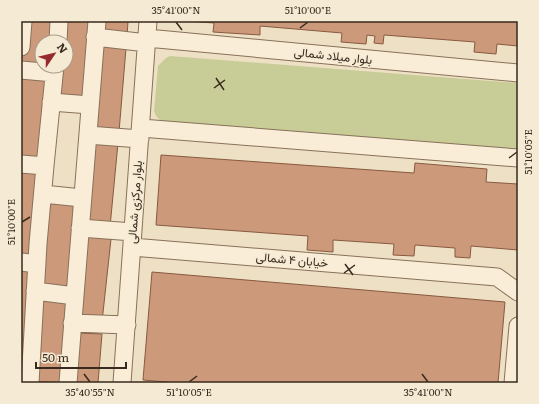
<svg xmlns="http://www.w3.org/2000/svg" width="539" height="404" font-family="Literata,Vazirmatn,serif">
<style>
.green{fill:#c8cc97}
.building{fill:#cc997a;stroke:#875a40}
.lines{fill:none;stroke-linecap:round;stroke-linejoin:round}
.minor-casing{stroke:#88715a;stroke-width:19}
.minor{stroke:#f9edd7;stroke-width:17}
.ticks{fill:none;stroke:#382a1e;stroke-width:1.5}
.labels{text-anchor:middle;stroke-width:3;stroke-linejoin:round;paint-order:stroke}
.street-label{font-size:12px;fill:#382a1e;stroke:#f5ead3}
.neatline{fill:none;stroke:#382a1e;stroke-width:1.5}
.ticks-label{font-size:10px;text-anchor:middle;fill:#382a1e}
</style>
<rect width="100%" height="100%" fill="#eee0c4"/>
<path class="green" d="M170,56l348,27v68l-355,-28 -7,-7 -2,-5 4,-45 8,-8z"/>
<path class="building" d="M24,21h28l-1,21h-9v23l-21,-2z
M64,21h26l-6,75 -26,-2 2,-28h6v-24z
M103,21h25l-1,16 -25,-2z
M187,21h331v25l-21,-2 -1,10 -22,-2 1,-10 -91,-7 -1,9 -9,-1 1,-7 -8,-1 -1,9 -25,-2 1,-9 -82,-7v9l-47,-3 1,-9z
M100,46l26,2 -7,84 -25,-2z
M21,76l26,2 -6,84 -20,-1z
M93,141l25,2 -8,84 -24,-3z
M161,155l253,18 1,-10 72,6 -1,13 32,2v66l-47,-4 -1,12 -15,-1v-9l-40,-3 -1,11 -21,-1 1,-11 -61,-4v12l-26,-2 1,-14 -152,-11z
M21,171l19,2 -7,86 -12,-2z
M45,199l30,2 -5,86 -30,-2z
M85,236l26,3 -9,83 -25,-3z
M21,267l11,1 -7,86h-4z
M152,272l353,30 -7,81h-321l-34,-3z
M39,297l29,2 -7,84 -29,-2z
M78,333l24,1 -4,49h-24z"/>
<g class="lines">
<defs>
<path id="minor" d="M95,37l52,6
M147,38l371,35
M58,42l1,-21
M21,47l2,-26
M21,70l33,3
M51,102l39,3
M141,128l377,30
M88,135l52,4
M21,164l24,2
M43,194l39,4
M80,228l53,4
M132,247l365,30 21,15
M21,262l16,2
M35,291l40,5
M72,323l55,2
M30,383l8,-139 7,-78 10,-100
M68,383l29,-362
M122,383l26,-362
M513,383l5,-57"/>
</defs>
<use href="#minor" class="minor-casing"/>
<use href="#minor" class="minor"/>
</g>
<path class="ticks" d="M176,22l6,8M300,28l8,-6M216,78l8,12M214,88l11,-8M509,158l8,-6M22,222l8,-5M345,264l8,11M344,273l11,-8M84,374l6,8M422,374l6,8M189,382l8,-6"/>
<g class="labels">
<g class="street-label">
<text transform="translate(333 56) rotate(6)" y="4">بلوار میلاد شمالی</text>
<text transform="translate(135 202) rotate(-86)" y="4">بلوار مرکزی شمالی</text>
<text transform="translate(292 260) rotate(5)" y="4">خیابان ۴ شمالی</text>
</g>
</g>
<rect width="539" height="404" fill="none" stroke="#f5ead3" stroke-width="44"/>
<g transform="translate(54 54) rotate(55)"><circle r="19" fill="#f5ead3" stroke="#a99d8b"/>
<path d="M0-3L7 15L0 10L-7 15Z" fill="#972a2f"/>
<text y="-6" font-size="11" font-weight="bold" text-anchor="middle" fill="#382a1e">N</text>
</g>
<path d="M36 362v6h90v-6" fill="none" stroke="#382a1e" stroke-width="2"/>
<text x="42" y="362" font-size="12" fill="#382a1e" stroke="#f5ead3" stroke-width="3" paint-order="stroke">50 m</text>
<rect x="22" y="22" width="495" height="360" class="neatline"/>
<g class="ticks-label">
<text x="176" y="14">35°41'00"N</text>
<text x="308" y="14">51°10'00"E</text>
<text transform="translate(528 152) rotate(-90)" y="4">51°10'05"E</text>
<text transform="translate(11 222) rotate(-90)" y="4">51°10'00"E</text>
<text x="90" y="396">35°40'55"N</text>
<text x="189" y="396">51°10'05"E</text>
<text x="428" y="396">35°41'00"N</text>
</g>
</svg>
